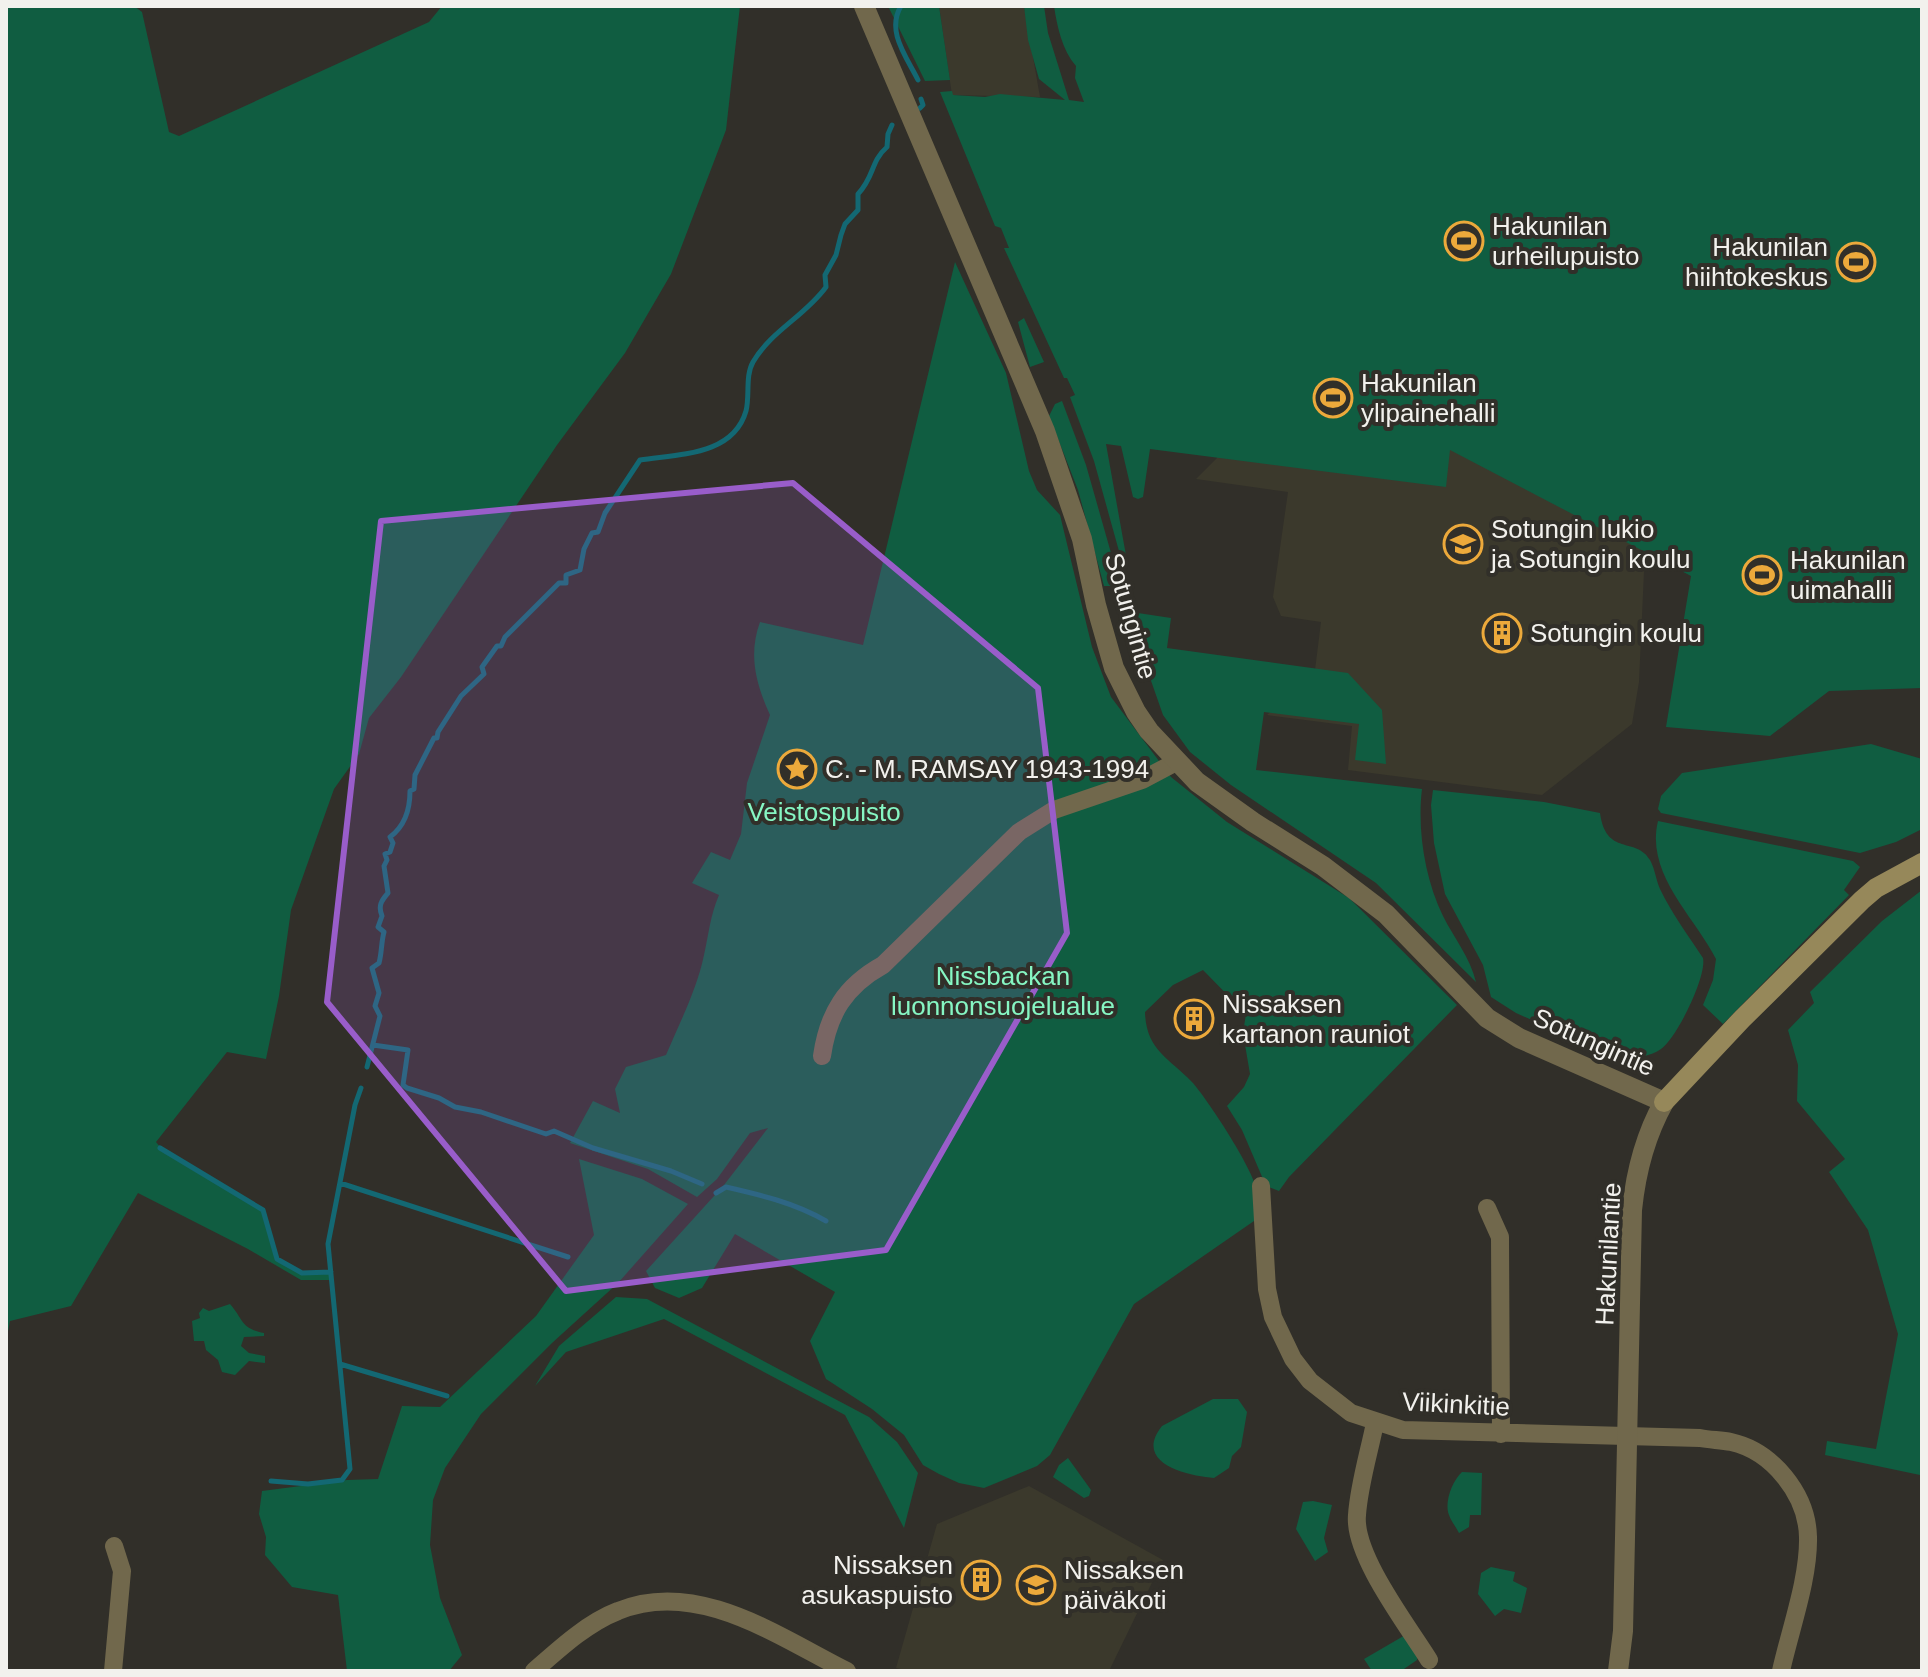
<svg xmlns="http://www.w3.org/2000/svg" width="1928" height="1677" font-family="Helvetica,sans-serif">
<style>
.built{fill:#3b392c}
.green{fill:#105d41}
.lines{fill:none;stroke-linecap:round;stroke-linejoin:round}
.stream{stroke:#136873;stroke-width:5}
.minor{stroke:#71684c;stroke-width:18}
.tertiary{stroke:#71684c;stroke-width:20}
.secondary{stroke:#96885a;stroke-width:20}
.marked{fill:#995dca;fill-opacity:0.2;stroke:#995dca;stroke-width:6;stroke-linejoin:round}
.labels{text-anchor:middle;stroke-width:8;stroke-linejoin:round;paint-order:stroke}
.poi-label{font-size:26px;fill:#f2f1ed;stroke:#312f29;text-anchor:start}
.street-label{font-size:26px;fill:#f2f1ed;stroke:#312f29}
.park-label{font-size:26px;fill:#86f6c3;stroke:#312f29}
</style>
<rect width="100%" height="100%" fill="#312f29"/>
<path class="built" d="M939,6h85l16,91 -88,-2z
M1237,310l415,85 -13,287 -7,42 -90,71 -194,-25 4,-44 -85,-11 48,-45 6,-48 -40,-6 -8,-19 15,-105 -92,-13 21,-21z
M1029,1486l134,74 -54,111h-199l-14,-3 41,-144z"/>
<path class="green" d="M6,6h128l8,6 27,120 10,4 250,-114 13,-16h298l-14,124 -55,144 -46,79 -68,92 -156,232 -32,41 -10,36 -25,35 -43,121 -12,86 -13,63 -39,-7 -71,90 5,6 102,62 14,49 25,14 29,-1v8h-30l-53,-31 -110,-56 -67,113 -61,15 -4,21z
M888,6h51l11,74 -25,1z
M1024,6h20l4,27 21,67 15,2 -9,-24 1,-12c-14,-16 -19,-40 -22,-60h868v682l-93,3 -59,45 -104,-9 25,-151 -241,-126 -4,37 -296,-38 -7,48 -5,2 -5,-2 -12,-51 -15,-2 21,117 -5,1 -28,-101 -24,-64 5,-2 -8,-17h-3l-60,-130h5l-8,-20 -6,-2 -55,-134 12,-1 1,4 32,2 15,-3 65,6 -26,-21 -11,-39z
M955,262l51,111 23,98 8,19 23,25 32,132 19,50 60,80 56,45 122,76 108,107 -168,172 -10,14 -13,-5 -24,-56 -15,-24 17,-19 6,-13 -7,-41 3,-19 -43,-44 -30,15 -28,27c1,38 24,46 47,70 14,15 62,88 64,107 1,10 -1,22 -2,32l-120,83 -84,151 -13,11 -53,22 -25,-5 -20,-9 -16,-9 -19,-30 -32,-26 -46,-30 -16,-38 25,-49 -100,-58 -33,54 -23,10 -24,-10 -9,-17 78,-86 44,-57 -18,5 -33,46 -20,18 -49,-28 -78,-26 23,-42 27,12 -5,-24 11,-22 40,-12c14,-33 31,-66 38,-100 5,-22 6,-39 15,-60l-27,-12 19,-31 19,8 11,-26 6,-51 23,-68c-14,-31 -22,-60 -10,-93l103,23z
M1024,318l20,44 -14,5 -12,-45z
M1062,401l24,64 31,109 -1,6 -6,6h-6l-26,-96 -29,-74 6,-12z
M1138,613l33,5 -4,30 181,25 34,37 4,54 -31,-4 4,-36 -95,-12 -8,58 166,19c-5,41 3,90 21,127 11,22 27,41 33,66l-100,-99 -145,-98 -41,-33 -27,-37 -14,-40 -13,-53z
M1871,744l51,15v70l-26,13 -36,11 -199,-40 -3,-4 3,-13 21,-23z
M1433,790l111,12 56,11c6,44 36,23 50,47 5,9 6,20 10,29 12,25 28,46 43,69 4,19 -27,81 -42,91 -10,7 -25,9 -37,12l-108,-48 -25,-16 -8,-32 -38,-71 -11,-51 -3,-38z
M1658,821l195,40 7,6 -16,23 5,5 -126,129 -20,-19 10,-25 3,-21c-21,-42 -71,-85 -58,-138z
M1922,890v590l-2,-5 -95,-20 2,-14 49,8 22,-115 -30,-104 -39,-58 16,-13 -48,-58 1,-36 -10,-35 26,-27 -4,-11 72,-71z
M579,1159l63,20 46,25 -70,79 -66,60 -71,71 -36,54 -12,32 -3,45 10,53 22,57 -13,16h-102l-9,-76 -46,-8 -27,-32 1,-18 -7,-23 3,-23 85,-11 31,-1 24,-73 38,1 96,-91 58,-81z
M616,1297l31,2 222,118 28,25 21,31 -14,55 -59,-113 -181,-96 -98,33 -31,34 24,-40z
M230,1304c14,16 10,24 34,29v3l-20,1 -3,9 8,7 16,3v7l-16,-2 -14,14 -13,-3 -4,-12 -12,-10 -2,-9h-10l-2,-20 8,-3 -1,-5 4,-5 6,3z
M1213,1399h25l9,13 -6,35 -9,9 -3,12 -15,10c-25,-2 -82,-14 -52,-52z
M1068,1458l23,32 -2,6 -5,2 -31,-21 6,-12z
M1462,1472l20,1 -1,42h-11l-1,12 -10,6c-3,-6 -8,-12 -10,-18 -5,-12 3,-34 13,-43z
M1313,1501l19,4 -8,33 4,14 -13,9 -19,-32 7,-27z
M1491,1567l24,5 -2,9 14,7 -6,25 -17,-4 -9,7 -17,-22 3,-21z
M1407,1634l11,19 -1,7 -16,11h-29l-8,-12z"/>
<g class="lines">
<path class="stream" d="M901,6c-15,25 5,50 17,74
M920,108l3,-3 -2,-6
M373,1045l35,5 -5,35 4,3 32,10 16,9 26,5 65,22 8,-3 39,17 78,23 31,13
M367,1067l13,-51 -5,-10 4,-13 -7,-25 7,-5c3,-11 2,-20 5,-31l-6,-5 4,-11c-4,-10 -1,-15 6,-23l-4,-27 3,-6 -2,-6 5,-2 3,-9 -3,-6c15,-11 20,-28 20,-46l4,-2 1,-14 19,-37h3l1,-6 23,-36 23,-22 -2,-7 15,-21h4l4,-9 54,-54h7v-8l14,-5 4,-21 8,-16 6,-1 7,-19 35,-53c38,-6 93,-4 106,-49 4,-15 -1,-35 7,-49 18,-31 52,-46 73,-75l-1,-12 11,-20 5,-20 4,-11 13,-14v-16c17,-18 12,-32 29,-47l1,-13 4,-9
M160,1148l103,62 14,49 25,14 29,-1
M340,1183l228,74
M716,1193l10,-6c35,8 69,16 100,34
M340,1364l107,32
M271,1481l37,3 34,-4 8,-11 -22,-225 27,-139 6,-17"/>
<path class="minor" d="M822,1056c6,-42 23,-70 61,-91l136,-133 35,-22 88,-30 34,-18
M1261,1186l6,103 6,28 20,42 17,22 41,32 52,17 297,8c10,2 21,2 31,4 41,9 76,52 77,95 1,42 -18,93 -27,134
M1487,1208l13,29 1,197
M1375,1423c-6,30 -16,62 -18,92 -4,40 51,111 72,145
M113,1671l9,-100 -8,-25
M534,1671c25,-22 53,-48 84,-60 79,-33 161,26 229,60"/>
<path class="tertiary" d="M864,6l181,425 37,108 14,66 18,63 22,44 13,19 48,51 56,40 70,44 63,48 101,104 32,20 145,64c-19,34 -28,68 -32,108l-9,421 -5,40"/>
<path class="secondary" d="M1664,1102l78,-83 120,-119 14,-12 46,-25"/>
</g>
<path class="marked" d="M793,483l245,205 29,245 -181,317 -320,41 -239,-289 54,-481z"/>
<defs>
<symbol id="stadium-ring" viewBox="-11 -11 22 22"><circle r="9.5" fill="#312f29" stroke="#eca93b" stroke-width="1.5"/><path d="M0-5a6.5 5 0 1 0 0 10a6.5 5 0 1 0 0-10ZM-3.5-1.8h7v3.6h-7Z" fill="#eca93b"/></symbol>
<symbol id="school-ring" viewBox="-11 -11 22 22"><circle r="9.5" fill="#312f29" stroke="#eca93b" stroke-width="1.5"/><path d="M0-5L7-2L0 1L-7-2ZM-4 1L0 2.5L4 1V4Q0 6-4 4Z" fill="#eca93b"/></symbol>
<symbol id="building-ring" viewBox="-11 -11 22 22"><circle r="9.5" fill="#312f29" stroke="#eca93b" stroke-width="1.5"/><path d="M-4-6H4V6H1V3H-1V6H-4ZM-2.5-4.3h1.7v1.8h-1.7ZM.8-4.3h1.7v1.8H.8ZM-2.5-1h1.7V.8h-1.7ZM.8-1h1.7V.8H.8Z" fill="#eca93b"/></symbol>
<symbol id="sight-ring" viewBox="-11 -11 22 22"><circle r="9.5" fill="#312f29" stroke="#eca93b" stroke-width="1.5"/><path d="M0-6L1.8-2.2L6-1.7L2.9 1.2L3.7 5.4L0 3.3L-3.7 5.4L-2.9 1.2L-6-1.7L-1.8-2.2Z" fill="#eca93b"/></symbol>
</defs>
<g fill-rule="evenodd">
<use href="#stadium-ring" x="1442" y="219" width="44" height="44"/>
<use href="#stadium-ring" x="1834" y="240" width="44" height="44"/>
<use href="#stadium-ring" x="1311" y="376" width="44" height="44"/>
<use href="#school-ring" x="1441" y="522" width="44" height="44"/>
<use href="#stadium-ring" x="1740" y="553" width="44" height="44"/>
<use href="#building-ring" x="1480" y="611" width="44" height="44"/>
<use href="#sight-ring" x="775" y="747" width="44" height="44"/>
<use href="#building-ring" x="1172" y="997" width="44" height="44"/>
<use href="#building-ring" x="959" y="1558" width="44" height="44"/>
<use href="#school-ring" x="1014" y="1563" width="44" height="44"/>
</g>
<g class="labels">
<g class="poi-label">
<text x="1492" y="235">Hakunilan<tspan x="1492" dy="30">urheilupuisto</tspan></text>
<text x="1828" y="256" text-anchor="end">Hakunilan<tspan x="1828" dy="30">hiihtokeskus</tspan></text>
<text x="1361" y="392">Hakunilan<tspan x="1361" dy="30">ylipainehalli</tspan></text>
<text x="1491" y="538">Sotungin lukio<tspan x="1491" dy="30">ja Sotungin koulu</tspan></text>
<text x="1790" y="569">Hakunilan<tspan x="1790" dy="30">uimahalli</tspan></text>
<text x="1530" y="642">Sotungin koulu</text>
<text x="825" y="778">C. - M. RAMSAY 1943-1994</text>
<text x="1222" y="1013">Nissaksen<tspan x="1222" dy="30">kartanon rauniot</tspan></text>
<text x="953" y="1574" text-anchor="end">Nissaksen<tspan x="953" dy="30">asukaspuisto</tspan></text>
<text x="1064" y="1579">Nissaksen<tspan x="1064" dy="30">päiväkoti</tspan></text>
</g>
<g class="street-label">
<text transform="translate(1131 616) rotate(74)" y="9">Sotungintie</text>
<text transform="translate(1594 1042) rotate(24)" y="9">Sotungintie</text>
<text transform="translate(1608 1254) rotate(-87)" y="9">Hakunilantie</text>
<text transform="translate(1456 1404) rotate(3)" y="9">Viikinkitie</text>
</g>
<g class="park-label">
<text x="824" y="821">Veistospuisto</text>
<text x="1003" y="985">Nissbackan<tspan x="1003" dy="30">luonnonsuojelualue</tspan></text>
</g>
</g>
<rect width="1928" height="1677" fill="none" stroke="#f2f1ed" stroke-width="16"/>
</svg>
